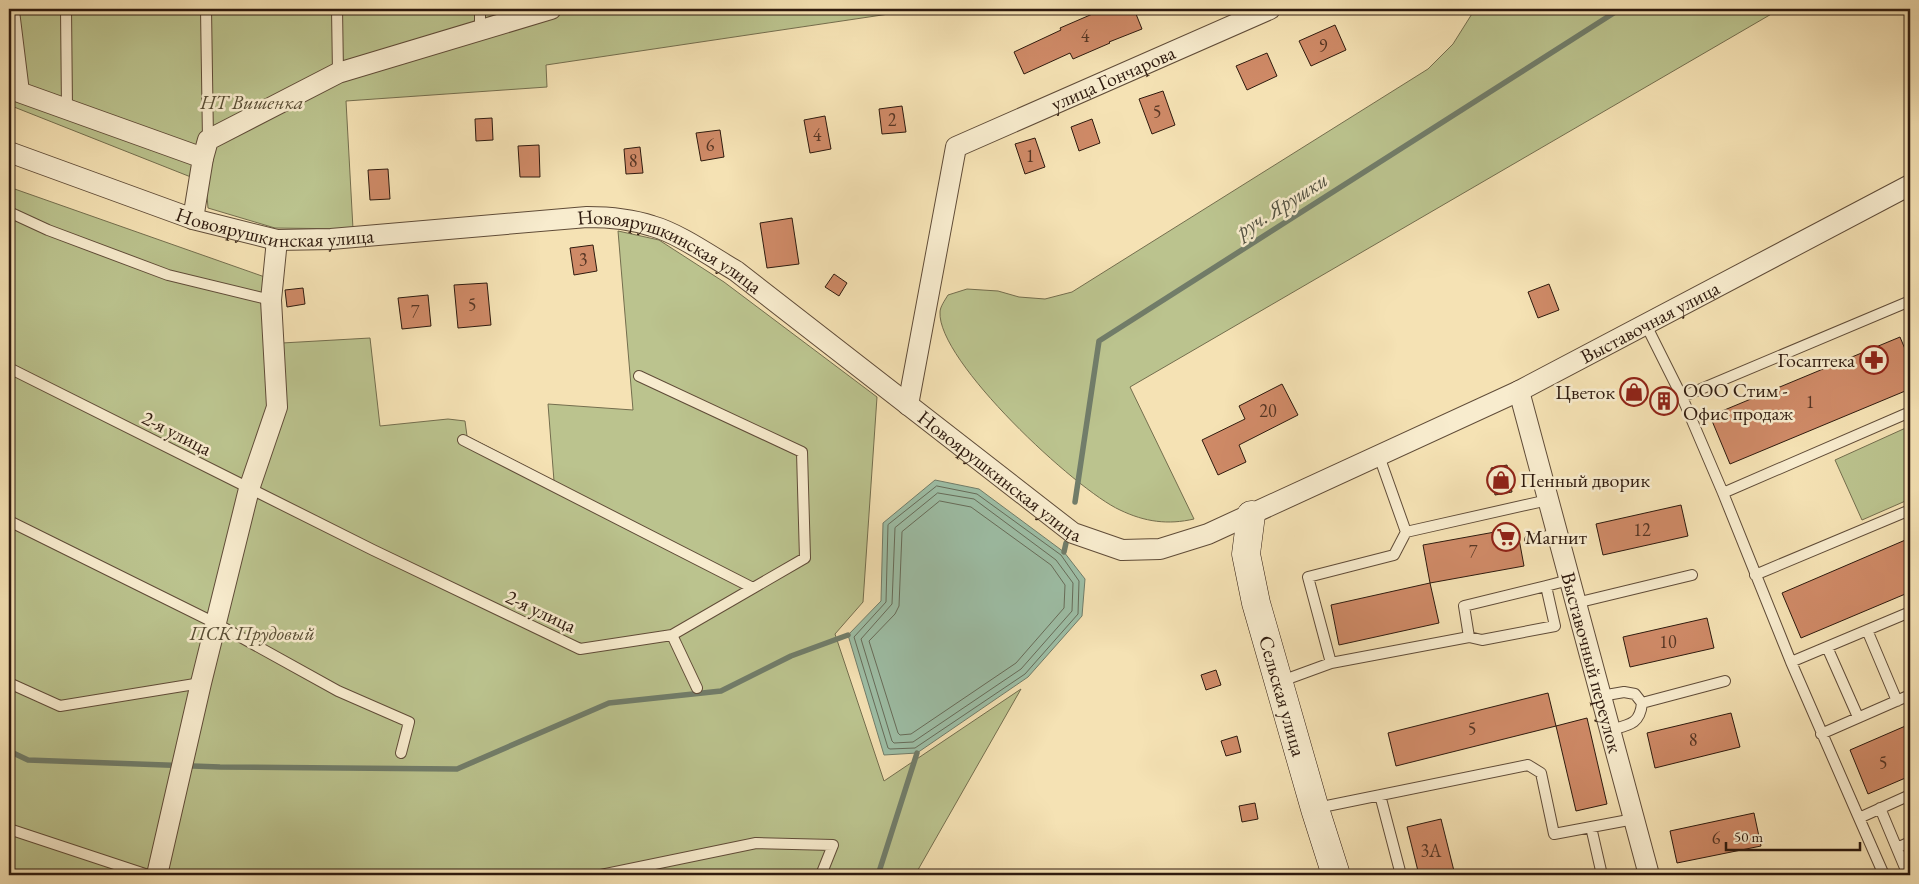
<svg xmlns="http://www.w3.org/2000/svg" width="1919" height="884" font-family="'EB Garamond',serif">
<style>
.green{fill:#bbc38e;stroke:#746e4e}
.water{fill:#9dbfa7;stroke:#717d6a}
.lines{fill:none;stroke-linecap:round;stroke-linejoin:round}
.shore{stroke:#666c5a;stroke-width:1}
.stream{stroke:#717d6a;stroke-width:5.5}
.building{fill:#cf8a67;stroke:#2e1a0e}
.lane-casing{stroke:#604c38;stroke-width:12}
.street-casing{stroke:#604c38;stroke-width:22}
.secondary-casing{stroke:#2e1a0e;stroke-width:29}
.lane{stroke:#f8ecce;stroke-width:10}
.street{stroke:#f8ecce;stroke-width:20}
.secondary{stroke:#f8ecce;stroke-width:28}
.labels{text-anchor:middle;stroke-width:5;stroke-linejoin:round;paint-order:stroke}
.number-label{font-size:18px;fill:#563624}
.street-label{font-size:20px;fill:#2e1a0e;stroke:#f8ecce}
.park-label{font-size:20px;font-style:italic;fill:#584d34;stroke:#f8ecce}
.poi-label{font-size:20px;fill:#2e1a0e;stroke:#f8ecce;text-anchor:start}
.water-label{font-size:21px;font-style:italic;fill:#555444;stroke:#f8ecce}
</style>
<rect width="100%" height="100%" fill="#f5e2b4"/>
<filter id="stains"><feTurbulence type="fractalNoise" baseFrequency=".004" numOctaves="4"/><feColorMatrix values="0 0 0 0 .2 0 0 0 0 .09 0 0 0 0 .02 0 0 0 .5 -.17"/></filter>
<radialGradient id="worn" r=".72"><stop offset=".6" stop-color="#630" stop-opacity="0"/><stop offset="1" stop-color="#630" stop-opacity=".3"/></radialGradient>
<path class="green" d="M9,9h900v2l-363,54 1,22 -201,14 7,128 -78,-1 -67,-20 -2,-25 -197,-78z
M1475,9h305l-650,378 64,132c-26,6 -49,3 -74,-9 -44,-20 -183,-149 -180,-198 0,-5 5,-12 8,-17l19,-6 31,2 21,6 26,2 27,-7 356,-223 25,-25z
M9,187l270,95 3,61 88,-5 10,88 68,-7 17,2 2,15 87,45 -6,-77 85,6 -15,-179 41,9 65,42 153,115 -14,205 -28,32 49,147 137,-92 -106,186h-906z
M1910,426v73l-48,21 -27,-60z"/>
<path class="water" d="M935,480l44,9 85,63 21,27 -3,37 -54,61 -111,76 -33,2 -36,-120 33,-34 2,-78z"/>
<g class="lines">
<path class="shore" d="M937,486l40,8 84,61 18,26 -1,33 -53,60 -110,74 -25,1 -2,-1 -34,-111 32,-35 2,-77z
M938,493l36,6 82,61 17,23 -1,28 -51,58 -108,73 -19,1 -2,-2 -31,-102 31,-35 3,-76z
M940,501l31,6 80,58 14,20 -1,23 -48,55 -105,71 -11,1 -2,-2 -29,-92 26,-27 4,-8 3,-74z"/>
<path class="stream" d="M1075,502l24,-161 521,-332
M1064,552l2,-9
M9,751l19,9 192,7 237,2 152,-66 112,-12 70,-35 57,-21
M878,875l39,-122"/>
</g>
<path class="building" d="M1104,9h30l8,20 -33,13 1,1 -37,16 -3,-6 -46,21 -10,-22 47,-22 -1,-2z
M1335,25l11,25 -35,16 -12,-25z
M1267,53l10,23 -30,14 -11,-24z
M1163,91l12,34 -23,9 -13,-35z
M902,106l4,26 -24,2 -3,-25z
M825,116l6,33 -21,4 -6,-33z
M492,118l1,22 -17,1 -1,-22z
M1092,119l8,24 -21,8 -8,-24z
M720,130l4,27 -23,4 -5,-28z
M1035,138l10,29 -20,7 -10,-30z
M539,145l1,32h-20l-2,-31z
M640,147l3,26 -17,1 -2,-25z
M388,169l2,30 -20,1 -2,-30z
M792,218l7,46 -32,4 -7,-45z
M593,245l4,26 -23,4 -4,-27z
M834,274l13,9 -8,13 -14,-9z
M487,283l4,42 -33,3 -4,-43z
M1549,284l10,26 -21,8 -10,-26z
M303,288l2,16 -18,3 -2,-17z
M428,295l3,31 -29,3 -4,-31z
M1900,337l10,24v28l-180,75 -20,-48z
M1282,384l16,31 -59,30 7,17 -28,13 -16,-35 43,-21 -6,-13z
M1669,391l6,13 -16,8 -6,-13z
M1507,465l5,27 -17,3 -4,-27z
M1681,505l7,31 -85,19 -7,-31z
M1517,528l7,38 -94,17 -7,-38z
M1910,538v54l-109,46 -19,-45z
M1430,583l9,40 -100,22 -8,-40z
M1707,618l7,30 -84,19 -7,-30z
M1216,670l5,15 -15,5 -5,-15z
M1548,693l8,33 -160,40 -8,-33z
M1731,713l9,34 -85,21 -8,-35z
M1587,718l20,86 -31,7 -20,-85z
M1910,724v52l-42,18 -18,-44z
M1237,736l4,16 -15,4 -5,-15z
M1255,803l3,16 -16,3 -3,-16z
M1754,813l7,33 -84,17 -7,-32z
M1441,819l14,56h-36l-12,-48z"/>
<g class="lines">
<defs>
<path id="lane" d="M66,9l1,100
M206,9l2,131
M337,9l1,64
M480,9v20
M9,212l39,18 120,45 103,25
M1646,325l36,72 41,96 68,169 119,-50
M9,368l364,182 207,99 92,-14 133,-77 -3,-106 -163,-76
M1682,397l228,-96
M463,440l290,148
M1379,456l27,76
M1723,493l187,-81
M9,521l208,103 121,67 71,31 -8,31
M1530,540l27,-6
M1755,575l155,-65
M1546,586l23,-6
M1576,603l116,-28
M1867,630l30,71
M672,635l25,53
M1469,637l13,3 73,-14 -9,-40 -82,20 5,31 -138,26 -23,-86 86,-22 12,-23 142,-32
M1827,647l31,70
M1791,662l68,156 51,-23
M1279,682l52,-19
M9,683l51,23 141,-23
M1601,696l23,-4 11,2 7,9c-2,22 -14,22 -32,27
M1642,703l83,-22
M1821,734l89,-39
M1380,795l21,80
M1317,808l211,-43 13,8 13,61 80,-15
M1880,808l28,67
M1859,818l25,57
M1591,827l11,48
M9,829l139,46
M1897,848l13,-6
M601,875l155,-32 77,2 -12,30"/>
<g id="street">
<path d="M9,11l10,81 184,66 -10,61"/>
<path id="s1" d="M9,152l184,67 84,21 54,-1 256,-22c22,0 44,2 65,9 26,7 60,31 84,45l337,262 49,17 38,-1 48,-15 311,-143 391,-206"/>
<path d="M203,158l5,-18 130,-67 213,-64"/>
<path id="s2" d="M1519,391l130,484"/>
<path id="s3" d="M908,405l48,-258 314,-138"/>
<path d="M157,875l44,-192 48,-194 28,-82 -6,-107 6,-60"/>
</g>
<g id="secondary">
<path id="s4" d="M1251,515l-5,39 10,49 59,206 21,66"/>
</g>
</defs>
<use href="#lane" class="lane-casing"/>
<use href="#street" class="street-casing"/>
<use href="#secondary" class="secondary-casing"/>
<use href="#lane" class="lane"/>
<use href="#street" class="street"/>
<use href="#secondary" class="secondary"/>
</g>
<defs>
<symbol id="pharmacy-ring" viewBox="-11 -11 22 22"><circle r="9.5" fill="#f8ecce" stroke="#8f2418" stroke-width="1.5"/><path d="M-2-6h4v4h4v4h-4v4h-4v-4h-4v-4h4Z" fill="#8f2418"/></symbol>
<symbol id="shop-ring" viewBox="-11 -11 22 22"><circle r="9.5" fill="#f8ecce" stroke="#8f2418" stroke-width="1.5"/><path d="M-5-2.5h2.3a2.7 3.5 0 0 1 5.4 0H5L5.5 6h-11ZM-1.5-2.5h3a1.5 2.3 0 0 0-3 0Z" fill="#8f2418"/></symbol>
<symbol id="building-ring" viewBox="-11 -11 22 22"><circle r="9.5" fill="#f8ecce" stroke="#8f2418" stroke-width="1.5"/><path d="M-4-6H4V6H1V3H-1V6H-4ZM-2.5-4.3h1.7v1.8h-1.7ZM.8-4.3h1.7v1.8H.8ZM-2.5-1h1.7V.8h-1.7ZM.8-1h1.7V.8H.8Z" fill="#8f2418"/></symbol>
<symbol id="supermarket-ring" viewBox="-11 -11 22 22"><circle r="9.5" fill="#f8ecce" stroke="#8f2418" stroke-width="1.5"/><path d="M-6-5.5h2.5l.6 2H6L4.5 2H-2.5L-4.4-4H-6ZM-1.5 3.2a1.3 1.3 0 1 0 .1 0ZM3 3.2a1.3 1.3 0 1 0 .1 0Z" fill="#8f2418"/></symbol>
</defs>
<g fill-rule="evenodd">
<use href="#pharmacy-ring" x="1858" y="344" width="32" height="32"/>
<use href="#shop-ring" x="1618" y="376" width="32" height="32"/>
<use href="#building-ring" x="1648" y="385" width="32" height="32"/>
<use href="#shop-ring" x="1485" y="464" width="32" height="32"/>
<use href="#supermarket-ring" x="1490" y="521" width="32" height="32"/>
</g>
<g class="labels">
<g class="number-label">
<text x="1085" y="42">4</text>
<text x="1323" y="52">9</text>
<text x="1157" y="118">5</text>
<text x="892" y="126">2</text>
<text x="817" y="141">4</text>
<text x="710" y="151">6</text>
<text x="1030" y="162">1</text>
<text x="633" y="167">8</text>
<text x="583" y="266">3</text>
<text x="472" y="311">5</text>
<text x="415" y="318">7</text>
<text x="1810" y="408">1</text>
<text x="1268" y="417">20</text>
<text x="1642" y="536">12</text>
<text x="1473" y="558">7</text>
<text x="1668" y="648">10</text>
<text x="1472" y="735">5</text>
<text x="1693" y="746">8</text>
<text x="1883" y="769">5</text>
<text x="1716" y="844">6</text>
<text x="1431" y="857">3А</text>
</g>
<g class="street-label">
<text dy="7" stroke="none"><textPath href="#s3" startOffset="434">улица Гончарова</textPath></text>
<text dy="7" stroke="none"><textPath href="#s1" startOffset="279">Новоярушкинская улица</textPath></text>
<text dy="7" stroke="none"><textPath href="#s1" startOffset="684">Новоярушкинская улица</textPath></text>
<text dy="7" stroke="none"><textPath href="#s1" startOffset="1812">Выставочная улица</textPath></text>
<text transform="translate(177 433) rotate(27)" y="7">2-я улица</text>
<text dy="7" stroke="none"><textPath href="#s1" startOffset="1089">Новоярушкинская улица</textPath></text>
<text transform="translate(541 611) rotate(25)" y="7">2-я улица</text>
<text dy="7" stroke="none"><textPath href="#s2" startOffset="281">Выставочный переулок</textPath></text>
<text dy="7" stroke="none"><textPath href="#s4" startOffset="186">Сельская улица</textPath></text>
</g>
<g class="park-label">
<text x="252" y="109">НТ Вишенка</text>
<text x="252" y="640">ПСК Прудовый</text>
</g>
<g class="poi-label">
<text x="1855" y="367" text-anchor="end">Госаптека</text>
<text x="1683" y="397">ООО Стим -<tspan x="1683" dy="23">Офис продаж</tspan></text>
<text x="1615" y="399" text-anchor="end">Цветок</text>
<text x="1520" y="487">Пенный дворик</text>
<text x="1525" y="544">Магнит</text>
</g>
<g class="water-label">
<text transform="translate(1282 205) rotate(-32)" y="7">руч. Ярушки</text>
</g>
</g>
<rect width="1919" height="884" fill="none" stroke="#f5e2b4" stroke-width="30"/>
<rect x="10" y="10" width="1899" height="864" fill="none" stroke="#2e1a0e" stroke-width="2.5"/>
<rect x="15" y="15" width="1889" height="854" fill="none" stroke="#2e1a0e"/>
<path d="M1726 842v8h134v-8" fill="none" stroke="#2e1a0e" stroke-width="2.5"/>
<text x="1734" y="842" font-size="15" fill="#2e1a0e" stroke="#f8ecce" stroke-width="4" paint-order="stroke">50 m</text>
<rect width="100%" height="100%" filter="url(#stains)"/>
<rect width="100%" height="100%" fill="url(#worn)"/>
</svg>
